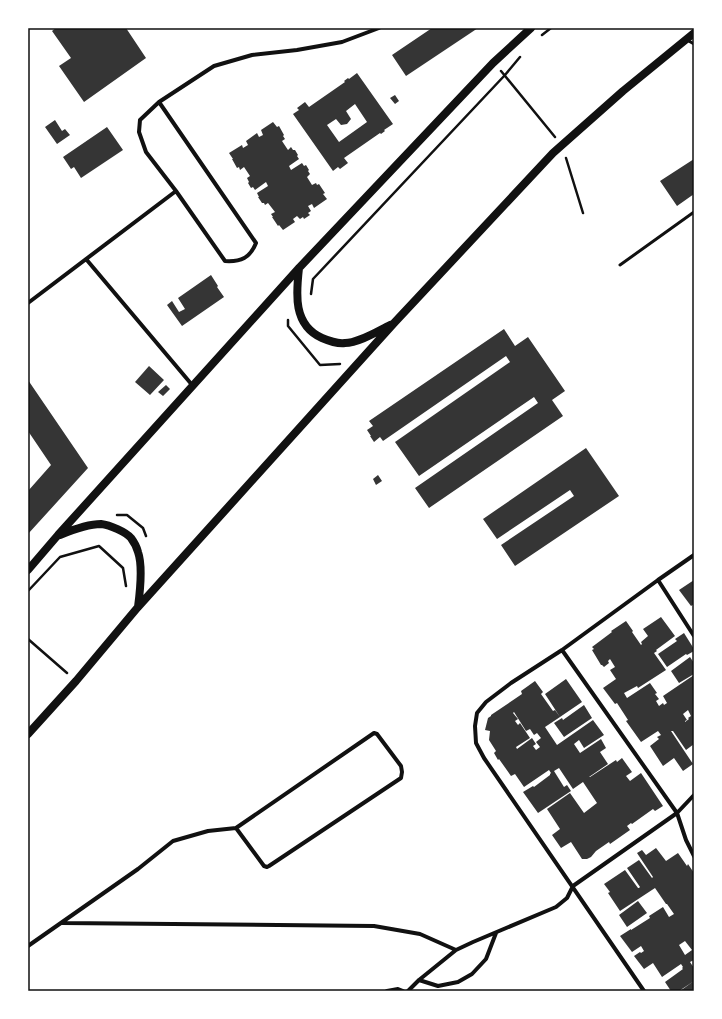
<svg xmlns="http://www.w3.org/2000/svg" width="722" height="1019" font-family="'Titillium Web',sans-serif">
<style>
.building{fill:#353535;fill-rule:evenodd}
.lines{fill:none;stroke-linecap:round;stroke-linejoin:round}
.path{stroke:#111;stroke-width:2.5}
.service{stroke:#111;stroke-width:3}
.minor{stroke:#111;stroke-width:4}
.secondary{stroke:#111;stroke-width:8}
.neatline{fill:none;stroke:#111;stroke-width:1.5}
</style>
<rect width="100%" height="100%" fill="#fff"/>
<path class="building" d="M56,28h70l20,30 -62,44 -25,-36 12,-8 -19,-27z
M432,28h46l-72,48 -14,-21z
M357,73l36,51 -9,6 1,1 -4,3 -1,-1 -36,25 4,5 -8,6 -2,-2 -5,4 -40,-57 6,-4 -2,-2 8,-6 4,5 36,-25 -1,-1 4,-3 1,1zM355,104l12,18 -28,20 -12,-17 9,-6 5,6 6,-1 4,-5 -5,-8z
M395,95l4,6 -4,3 -5,-6z
M55,120l7,11 3,-2 5,6 -13,9 -12,-17z
M273,122l4,5 2,-1 5,9 -1,1 2,3 -3,2 6,9 3,-3 2,3h2l3,5 -1,1 2,3 -10,7 2,4 11,-7 2,3 2,-1 3,5 -1,1 2,3 -3,3 5,8 4,-2 1,2 2,-1 6,9 -2,1 4,5 -13,9 -2,-4 -4,2 3,5 -3,2 2,2 -6,4 -1,-2 -3,2 -3,-3 -4,3 2,3 -12,8 -4,-5 -1,1 -6,-9h1l-2,-3 4,-2 -7,-9 -3,2 -1,-2h-2l-4,-6h1l-2,-4 11,-7 -2,-4 -11,8 -2,-3 -2,1 -3,-5 1,-1 -2,-4 3,-2 -6,-9 -4,3 -1,-3 -2,1 -5,-9h1l-4,-6 13,-8 1,3 5,-3 -2,-4 11,-8 2,4 4,-2 -2,-5z
M107,127l16,23 -42,28 -7,-11 -3,2 -8,-12z
M694,159v35l-17,12 -17,-25z
M211,275l7,11 -1,1 7,10 -42,29 -15,-21 5,-4 7,11 6,-3 -7,-11z
M504,329l11,17 13,-9 37,54 -13,9 11,16 -134,92 -14,-20 123,-85 -4,-6 -115,79 -24,-34 115,-80 -4,-6 -123,85 -3,-4 -6,5 -4,-6h1l-4,-6 6,-4 -4,-5z
M149,366l15,14 -14,15 -15,-13z
M28,380l60,88 -60,66v-43l23,-26 -23,-34z
M166,385l4,4 -7,7 -5,-4z
M586,448l33,48 -104,70 -14,-21 73,-49 -4,-6 -73,49 -14,-20z
M378,475l4,6 -6,4 -3,-6z
M694,580v24l-3,2 -12,-16z
M661,617l14,19 -19,14 1,1 -3,2 12,17 -28,18 -1,-2 -13,7 3,5 23,-15 7,10 -2,1 4,5 -3,2 3,5 4,-3 1,2 3,-2 -4,-7 31,-21v69l-8,6 -13,-19h-2l22,33 -10,7 -9,-13 -11,8 -13,-20 9,-7 -2,-2 4,-2 -3,-4 -17,11 -15,-21 2,-1 -11,-17 -2,1 -12,-16 13,-9 -6,-9 5,-3 -5,-8 -2,2 1,2 -5,4 -2,-2h-1l-9,-15 2,-1 -2,-2 20,-15 -1,-1 15,-10 7,10 -1,1 9,13 1,-1 -1,-2 7,-6 -5,-7zM688,710l3,6 -3,2 1,1 -4,3v-1l2,-1 -4,-6z
M684,633l10,16v2l-7,4 -1,-1 -19,13 -9,-13 19,-13 -2,-2z
M690,657l4,6v11l-15,9 -8,-12z
M566,679l16,23 -22,15 -15,-23z
M535,681l8,11 -2,2 12,17 2,-1 5,7 -15,10 12,18 36,-25 11,15 -20,13 -5,-8 -5,4 6,9 21,-14 5,9 -6,4 8,12 -19,13h1l26,-17 1,2 5,-4 10,14 -6,4 4,5 11,-8 22,33 -8,5 -2,-2 -21,15 -1,-1 -4,3 3,4 -20,14 -1,-2 -13,9 -5,6 -4,2h-5l-11,-17 -10,6 -9,-13 8,-6 -13,-20 23,-16 14,20 13,-10 -14,-21 -10,7 -14,-21 -5,3 10,16 3,-2 4,6 -33,22 -15,-21 10,-6 1,1 16,-12v-1l1,-1 -2,-3 -25,17 -9,-13 -4,2 -12,-17 -1,1 -4,-7 2,-2 -7,-11 1,-9 -5,-1 3,-12 3,-2v-1l31,-21 -1,-3zM514,712l12,19 4,-2 4,6 3,-2 4,5 -5,4 4,5 -4,3 -3,-4 3,-2 -4,-6 -15,11 -1,-2 14,-9 -10,-15 -2,2 -3,-4 3,-2 -5,-6z
M584,705l8,13 -28,19 -10,-14 8,-5 1,2z
M656,848l10,13 12,-8 9,13 1,-2 6,9v59l-1,1 1,2v25l-4,2 4,6v13l-15,10h-8l-6,-9 18,-13 -1,-1 1,-1 -2,-3 -19,13 -9,-14 -9,6 -10,-13 6,-4 1,1 3,-2 -3,-5 -9,6 -12,-16 11,-7v1l19,-12 -1,-2 14,-9 6,10 5,-3 -7,-10h-1l-11,-16 -35,23 -12,-18 2,-1 -6,-8 21,-14 13,18h1l1,-1 -13,-19 12,-8 13,18 1,-1 -16,-24 5,-3 4,5zM685,941l7,9 -7,5 -6,-10z
M638,901l9,12 -20,14 -8,-12z
M694,981v10h-14z"/>
<g class="lines">
<path class="path" d="M542,35l9,-7
M501,71l54,66
M566,158l17,55
M311,294l2,-15 192,-204 15,-18
M288,320v6l32,39 20,-1
M117,515h10l16,13 3,8
M28,591l32,-34 39,-11 24,22 3,18
M28,639l39,34"/>
<path class="service" d="M687,40l7,4
M620,265l74,-53"/>
<path class="minor" d="M159,102l97,141c-6,15 -15,19 -31,18l-49,-70 -30,-39 -7,-20 1,-12 19,-18 55,-36 38,-11 45,-5 45,-8 37,-14
M86,259l107,127
M28,303l148,-112
M658,580l36,56
M562,650l115,163 9,27 8,16
M62,923l312,3 46,8 36,16
M28,946l110,-77 35,-28 35,-10 28,-3 28,38 3,1 2,-1 132,-88 1,-6 -1,-6 -24,-32 -3,-1 -138,95
M419,980l19,6 20,-4 14,-8 14,-15 10,-26
M387,991l11,-2 5,2
M408,991l11,-11 37,-30 17,-8 83,-35 11,-9 6,-12 104,-73 17,-18
M644,991l-160,-233 -8,-15 -1,-17 2,-13 9,-11 25,-19 51,-33 96,-70 36,-25"/>
<path class="secondary" d="M299,268c-3,26 -6,57 23,70 7,3 15,6 23,5 14,0 33,-12 45,-18
M60,535c12,-5 28,-11 41,-11 9,1 25,8 30,14 3,4 6,10 7,14 5,14 2,40 0,55
M28,570l30,-35 241,-267 194,-205 38,-35
M28,734l48,-53 62,-74 257,-285 158,-169 70,-62 71,-58"/>
</g>
<rect width="722" height="1019" fill="none" stroke="#ffffff" stroke-width="58"/>
<rect x="29" y="29" width="664" height="961" class="neatline"/>
</svg>
